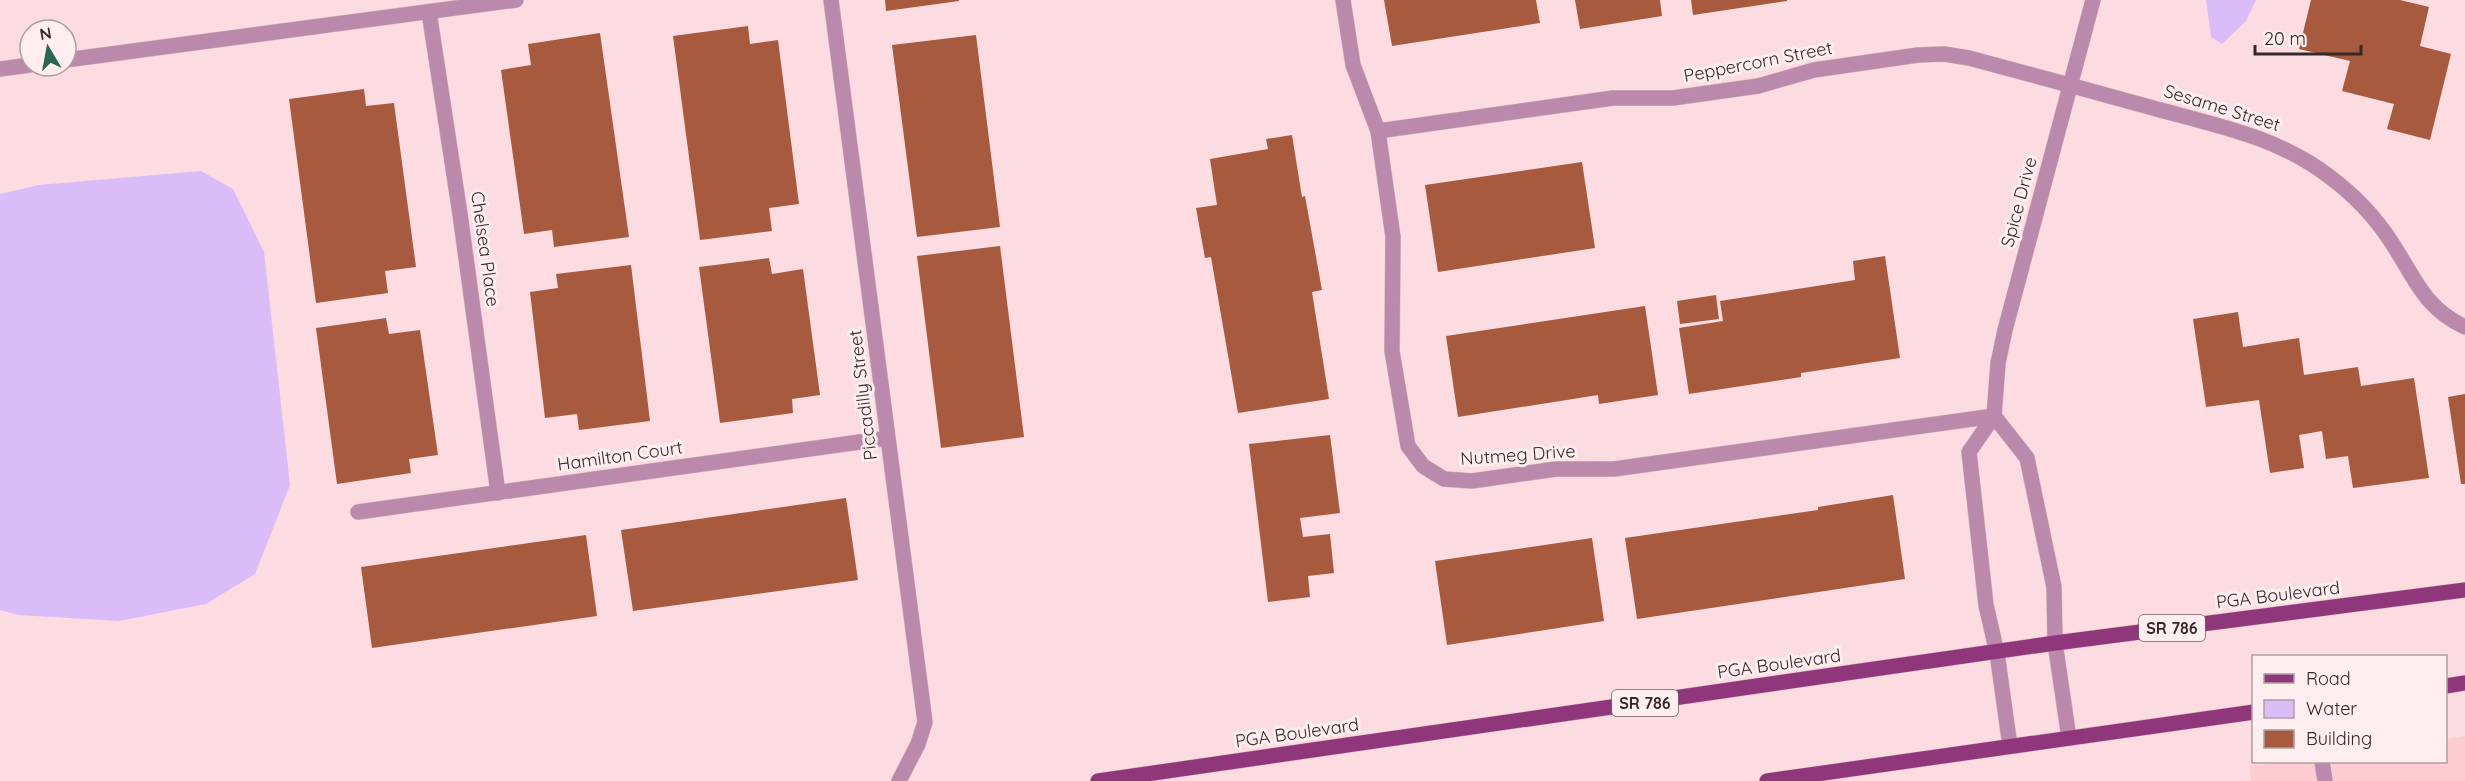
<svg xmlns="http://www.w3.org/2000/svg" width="2465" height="781" font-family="Quicksand,sans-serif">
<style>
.built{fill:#fdccd2}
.water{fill:#dabcf9}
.building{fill:#a75a3d}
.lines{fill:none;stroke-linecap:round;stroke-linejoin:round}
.minor-casing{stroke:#d8bbbf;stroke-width:16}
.primary-casing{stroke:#d8bbbf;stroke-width:16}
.minor{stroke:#bb89ac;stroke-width:15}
.primary{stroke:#90377b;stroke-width:15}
.labels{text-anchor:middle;stroke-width:6;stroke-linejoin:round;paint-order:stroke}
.shield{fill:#feeeef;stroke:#726364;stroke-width:1.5}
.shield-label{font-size:16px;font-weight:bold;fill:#362729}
.street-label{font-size:18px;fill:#362729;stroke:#feeeef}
</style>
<rect width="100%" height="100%" fill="#fcdce0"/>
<path class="built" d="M2465,736v45h-214l-2,-15 35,-4h162v-23z"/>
<path class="water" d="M2206,0h50l-10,21 -24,23 -11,-7z
M201,171l32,18 31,63 26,233 -35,89 -49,30 -87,17 -101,-6 -18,-5v-416l39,-9z"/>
<path class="building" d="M885,0h74v1l-73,10z
M1384,0h152l4,23 -148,23z
M1575,0h85l2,16 -82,13z
M1691,0h96v1l-94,14z
M2311,0h89l29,7 -9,39 31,8 -21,86 -43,-11 7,-25 -52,-13 8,-30 -51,-12z
M748,26l2,18 28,-4 21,164 -30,4 3,23 -72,9 -27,-204z
M600,33l29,204 -75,10 -2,-17 -28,4 -23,-164 30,-5 -3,-21z
M976,35l24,192 -83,10 -25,-192z
M364,89l2,17 28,-3 22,164 -31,4 3,22 -72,10 -27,-204z
M1292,135l10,62 3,-1 17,94 -10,2 17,107 -91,14 -27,-156 -6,1 -9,-50 21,-3 -7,-46 58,-10 -2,-10z
M1582,162l13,86 -157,24 -13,-87z
M1000,246l24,191 -83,11 -24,-192z
M1885,256l15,102 -99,15v4l-112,17 -10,-66 44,-7 -3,-20 135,-21 -2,-19z
M769,258l3,16 31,-5 17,126 -28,4 1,14 -73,10 -21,-156z
M631,265l19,156 -71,9 -2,-16 -32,4 -15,-126 28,-4 -2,-14z
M1716,295l3,24 -39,5 -3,-23z
M1645,306l13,89 -59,9 -1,-9 -140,22 -12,-81z
M2238,312l5,35 56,-9 5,37 54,-8 3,19 53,-8 15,100 -76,10 -5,-32 -22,3 -4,-28 -23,4 5,33 -34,5 -11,-73 -53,7 -13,-88z
M386,318l3,16 31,-4 18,125 -29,4 2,14 -74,11 -21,-156z
M2465,394v90h-4l-13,-87z
M1330,435l10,78 -40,5 3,19 27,-3 4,39 -26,3 2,21 -42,5 -19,-158z
M1893,495l12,84 -268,40 -12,-81 193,-28v-3z
M846,498l12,82 -225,31 -12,-81z
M586,535l11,81 -225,32 -11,-81z
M1592,538l12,83 -157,24 -12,-84z"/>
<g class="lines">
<defs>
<path id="minor" d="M831,0l94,722 -7,22 -19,37
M1343,0l10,65 25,66 15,106 -1,114 16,95 15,20 21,13 28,2 84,-12h58l380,-53
M429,12l31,202 38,279
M66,60l450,-60
M0,69l30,-4
M1378,131l235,-33h60l85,-12 56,-16 104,-15 26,-1 25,4c61,16 123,33 184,50 62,17 126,29 177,69 24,18 46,41 62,66 23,35 32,65 73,84
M1994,416l33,42 27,129 1,56 14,95
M358,512l530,-74
M2010,746l-13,-93 -11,-48 -17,-153 25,-36 4,-53 7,-33 88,-330
M2322,762l3,19"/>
<path id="primary" d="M2446,686l19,-3
M1098,781l957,-138 410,-53
M1767,781l487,-69"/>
</defs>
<use href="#minor" class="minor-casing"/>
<use href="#primary" class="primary-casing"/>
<use href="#minor" class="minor"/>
<use href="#primary" class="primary"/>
</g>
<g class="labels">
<g class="shield">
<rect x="2139" y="615" width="66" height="26" rx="4.5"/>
<rect x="1612" y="690" width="66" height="26" rx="4.5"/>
</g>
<g class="shield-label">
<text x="2172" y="634">SR 786</text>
<text x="1645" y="709">SR 786</text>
</g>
<g class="street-label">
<text transform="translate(1758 62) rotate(-11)" y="6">Peppercorn Street</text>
<text transform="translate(2222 108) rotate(17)" y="6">Sesame Street</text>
<text transform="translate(2019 202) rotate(-75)" y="6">Spice Drive</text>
<text transform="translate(485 249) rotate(82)" y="6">Chelsea Place</text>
<text transform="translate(863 395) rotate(-97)" y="6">Piccadilly Street</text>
<text transform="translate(1518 455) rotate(-4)" y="6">Nutmeg Drive</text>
<text transform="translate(620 456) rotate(-8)" y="6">Hamilton Court</text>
<text transform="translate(2278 595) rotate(-7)" y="6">PGA Boulevard</text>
<text transform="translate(1779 664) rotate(-8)" y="6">PGA Boulevard</text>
<text transform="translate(1297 733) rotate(-8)" y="6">PGA Boulevard</text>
</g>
</g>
<rect x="2252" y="655" width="195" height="108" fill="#feeeef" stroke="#ae9ea0" stroke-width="1.5"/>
<rect x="2264" y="674" width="30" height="9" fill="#90377b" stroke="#ae9ea0" stroke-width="1.5"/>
<text x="2306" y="685" font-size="18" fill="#362729">Road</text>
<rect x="2264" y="700" width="30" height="18" fill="#dabcf9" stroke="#ae9ea0" stroke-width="1.5"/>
<text x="2306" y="715" font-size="18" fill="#362729">Water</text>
<rect x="2264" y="730" width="30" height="18" fill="#a75a3d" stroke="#ae9ea0" stroke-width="1.5"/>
<text x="2306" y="745" font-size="18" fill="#362729">Building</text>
<g transform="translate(48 48) rotate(350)"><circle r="28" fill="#feeeef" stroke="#ae9ea0" stroke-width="1.5"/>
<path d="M0-4.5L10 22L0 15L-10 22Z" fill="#2a654f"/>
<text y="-9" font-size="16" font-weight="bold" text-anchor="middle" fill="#362729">N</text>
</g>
<path d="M2255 45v9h106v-9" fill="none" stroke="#362729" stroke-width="3"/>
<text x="2264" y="45" font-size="18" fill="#362729" stroke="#feeeef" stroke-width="4.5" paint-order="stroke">20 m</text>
</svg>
